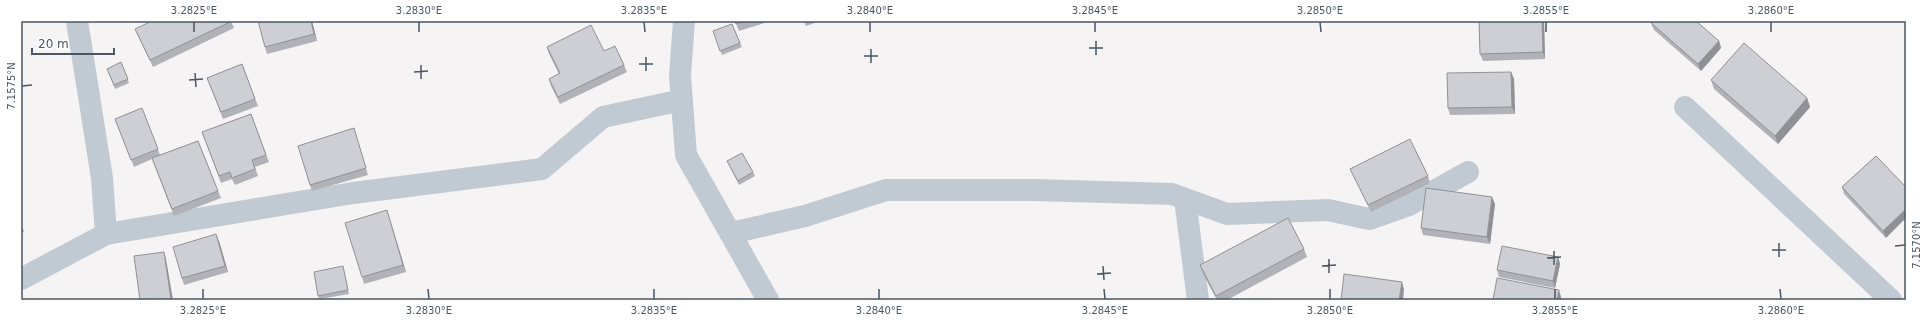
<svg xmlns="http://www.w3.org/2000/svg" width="1927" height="321" font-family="'DejaVu Sans',sans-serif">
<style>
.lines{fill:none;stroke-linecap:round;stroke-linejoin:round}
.minor{stroke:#c1cad2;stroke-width:22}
.wall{fill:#b0b2b7}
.shaded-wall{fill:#909195}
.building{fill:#cdcfd5;stroke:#909195}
.ticks{fill:none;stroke:#4a5661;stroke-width:1.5}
.neatline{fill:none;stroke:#4a5661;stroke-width:1.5}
.ticks-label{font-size:10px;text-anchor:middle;fill:#4a5661}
</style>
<rect width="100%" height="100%" fill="#f5f3f3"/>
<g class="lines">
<path class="minor" d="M684,21l-4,55 6,79 82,145
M1685,107l206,193
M1185,199l13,101
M731,233l74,-17 81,-26h149l137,4 55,20 101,-4 41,9 40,-14 59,-33
M106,234l247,-41 189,-24 61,-52 79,-17
M21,279l85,-45 -4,-56 -25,-157"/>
</g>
<path class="wall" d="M231,21l3,7 -81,39 -15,-31 -3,-7z
M312,21l5,20 -50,13 -2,-7z
M735,21h36l-32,10z
M804,21h16l-14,5z
M1479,21h65l1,38 -62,2 -3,-7z
M1651,23l68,18 2,7 -20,23 -47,-41z
M732,24l10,23 -20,8 -9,-24z
M547,47l57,4 20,14 3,7 -67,32 -9,-18 -2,-7 10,-5 -10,-20z
M121,62l8,21 -14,6 -8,-20z
M242,64l16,42 -35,13 -16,-41z
M1511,72l3,7 1,35 -65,1 -2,-7z
M1711,80l96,18 3,9 -32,37 -64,-55z
M142,108l18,47 38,-14 23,57 -47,18 -22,-57 -18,8 -19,-48z
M251,114l18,48 -14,5 3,9 -23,9 -3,-6 -11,4 -19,-51z
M356,135l12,40 -56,16 -2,-6z
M1876,156l10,82 -42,-44 -2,-7z
M727,161l26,11 2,4 -16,9z
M1350,169l78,7 2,7 -59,29 -18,-37z
M1495,204l-5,40 -67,-9 -2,-7z
M387,210l19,62 -42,12 -2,-7z
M21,222l3,10 -3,1z
M219,241l9,31 -44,13 -2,-7z
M1304,249l3,8 -80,43h-10l-14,-26 -3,-9z
M1558,257l2,7 -5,24 -56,-11 -2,-7z
M343,266l1,4 5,24 -29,5 -2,-3z"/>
<path class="shaded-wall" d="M311,21h1l5,20 -3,-7z
M1542,21h2l1,38 -2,-7z
M1719,41l2,7 -20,23 -3,-7z
M1511,72l3,7 1,35 -3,-7z
M1807,98l3,9 -32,37 -3,-8z
M1492,197l3,7 -5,40 -3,-7z
M1906,209v9l-20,20 -3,-7z
M387,210l2,7 17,55 -3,-7z
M216,234l3,7 9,31 -3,-6z
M164,252l2,7 7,41h-2z
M1558,257l2,7 -5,24 -2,-7z
M1402,282l2,7 -1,11h-4z
M1559,290l2,7v3h-4z"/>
<path class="building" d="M152,21h80l-82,39 -15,-31z
M258,21h53l3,13 -49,13z
M735,21h12l-11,3z
M1479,21h63l1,31 -63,2z
M1652,21h44l23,20 -21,23 -47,-41z
M732,24l8,19 -20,8 -7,-20z
M591,25l13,26 11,-5 9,19 -66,32 -9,-18 11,-6 -13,-26z
M1744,43l63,55 -32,38 -64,-56z
M121,62l7,17 -14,6 -7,-16z
M242,64l13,35 -34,13 -14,-34z
M1511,72l1,35 -64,1 -1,-35z
M142,108l16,41 -27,11 -16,-41z
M251,114l15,41 -14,5 3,9 -23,9 -2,-6 -11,4 -17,-44z
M354,128l12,40 -56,17 -12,-39z
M1410,139l18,37 -60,29 -18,-36z
M198,141l20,50 -46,18 -20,-51z
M742,153l11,19 -15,9 -11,-20z
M1876,156l30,31v22l-23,22 -41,-44z
M1426,188l66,9 -5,40 -66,-9z
M387,210l16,55 -41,12 -17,-54z
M1288,218l16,31 -88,47 -16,-31z
M216,234l9,32 -43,12 -9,-31z
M1502,246l56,11 -5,24 -56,-11z
M164,252l7,47 -31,1 -6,-44z
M343,266l5,24 -30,6 -4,-24z
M1344,274l58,8 -3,18h-58z
M1497,278l62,12 -2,10h-64z"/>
<path class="ticks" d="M194,22v10M419,22v10M644,22l1,10M870,22v10M1095,22v10M1320,22l1,10M1546,22v10M1771,22v10M1096,41v14M1089,48h14M871,49v14M864,56h14M646,57v14M639,64h14M421,65v14M414,72l14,-1M195,73l1,14M189,80l14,-1M22,86l10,-1M1779,243v14M1895,246l10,-1M1772,250h14M1554,251v14M1547,258l14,-1M1329,259v14M1103,266l1,14M1322,266l14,-1M1097,274l14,-1M203,289v10M428,289l1,10M654,289v10M879,289v10M1104,289l1,10M1330,289v10M1555,289v10M1780,289l1,10"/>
<rect width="1927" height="321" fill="none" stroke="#ffffff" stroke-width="44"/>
<path d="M32 48v6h82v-6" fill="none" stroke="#4a5661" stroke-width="2"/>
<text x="38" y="48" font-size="12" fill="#4a5661" stroke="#ffffff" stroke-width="3" paint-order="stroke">20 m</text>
<rect x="22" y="22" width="1883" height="277" class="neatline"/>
<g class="ticks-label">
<text x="194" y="14">3.2825°E</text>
<text x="419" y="14">3.2830°E</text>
<text x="644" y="14">3.2835°E</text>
<text x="870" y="14">3.2840°E</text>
<text x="1095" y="14">3.2845°E</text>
<text x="1320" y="14">3.2850°E</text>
<text x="1546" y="14">3.2855°E</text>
<text x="1771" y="14">3.2860°E</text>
<text transform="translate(11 86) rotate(-90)" y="4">7.1575°N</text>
<text transform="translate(1916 245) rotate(-90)" y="4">7.1570°N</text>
<text x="203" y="314">3.2825°E</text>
<text x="429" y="314">3.2830°E</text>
<text x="654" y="314">3.2835°E</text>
<text x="879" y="314">3.2840°E</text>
<text x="1105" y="314">3.2845°E</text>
<text x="1330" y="314">3.2850°E</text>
<text x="1555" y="314">3.2855°E</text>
<text x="1781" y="314">3.2860°E</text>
</g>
</svg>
